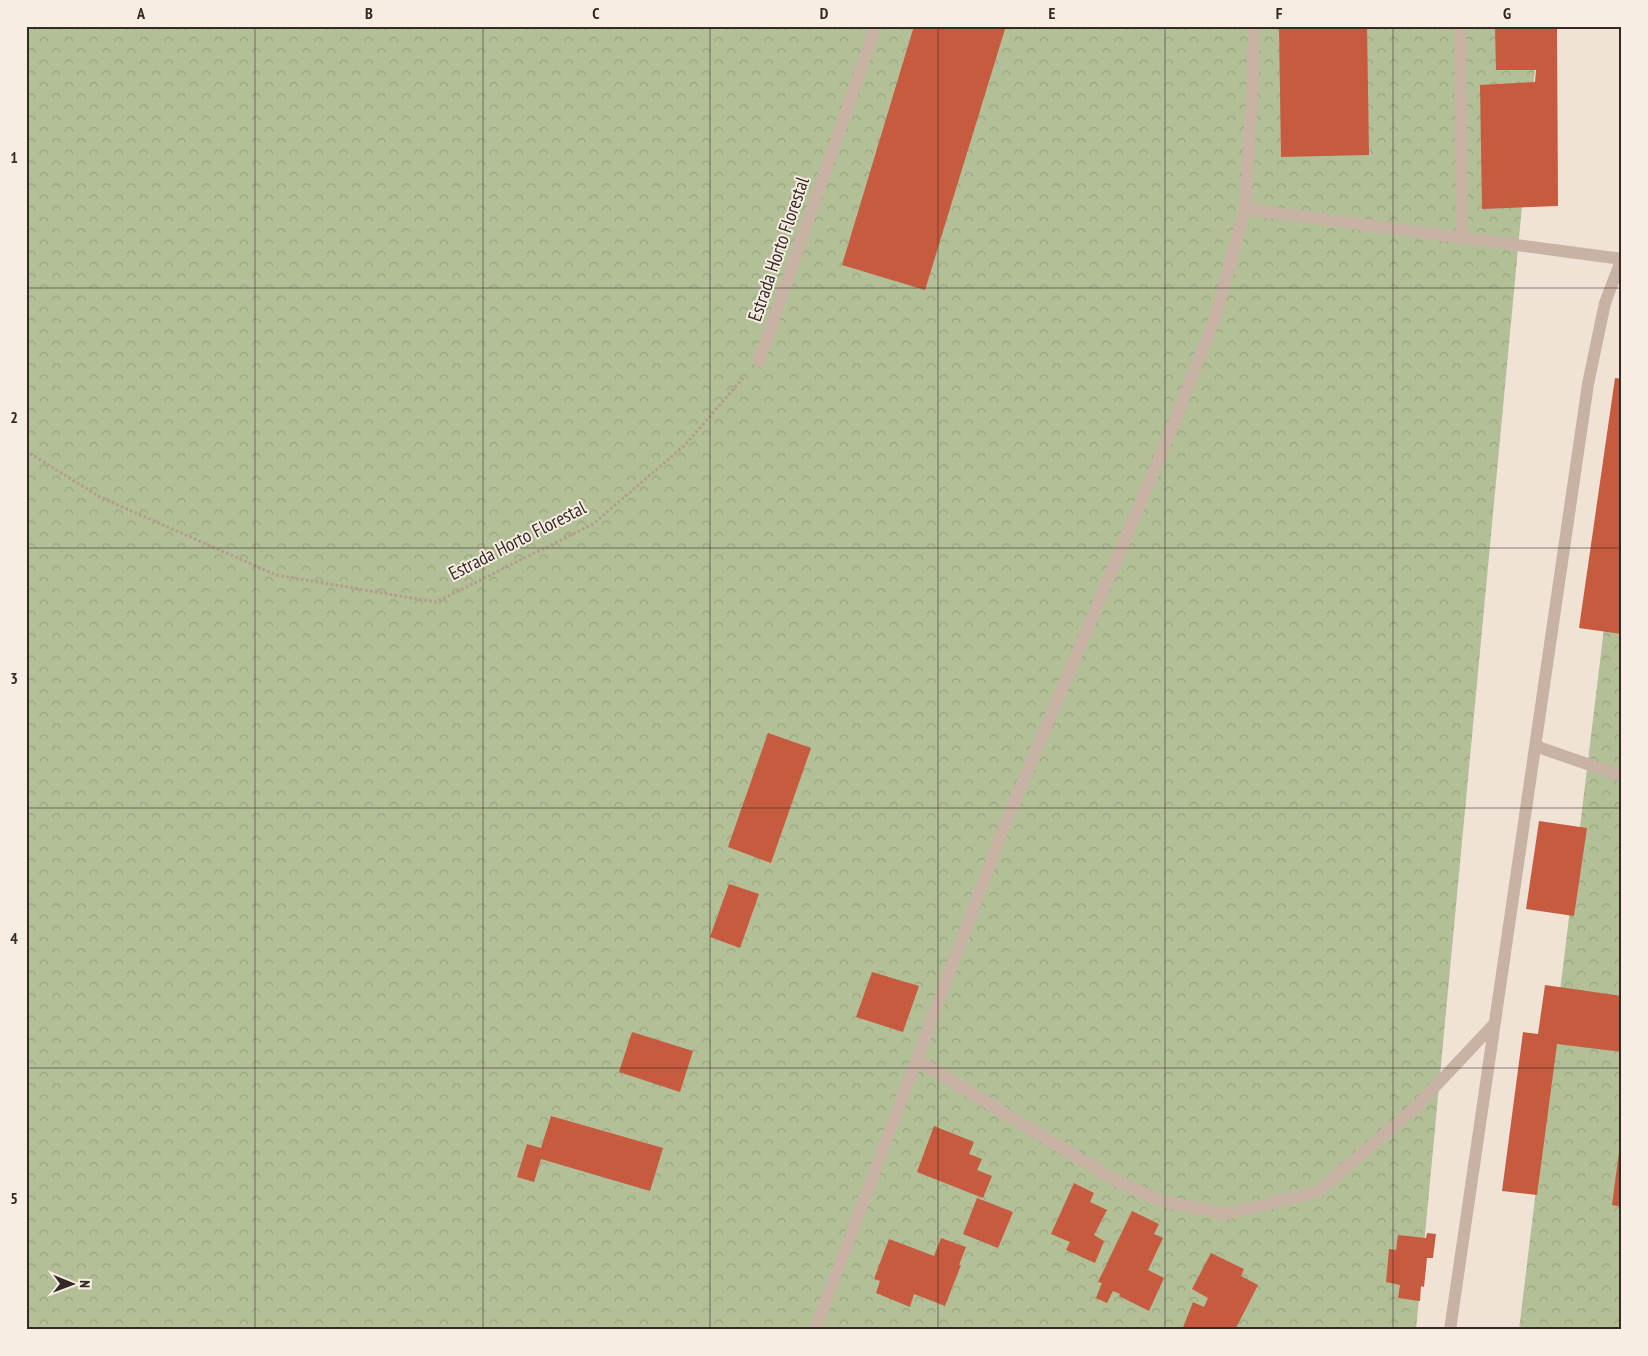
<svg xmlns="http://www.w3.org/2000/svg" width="1648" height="1356" font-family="'PT Sans Narrow',sans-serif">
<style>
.forest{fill:url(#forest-crowns)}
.building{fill:#c65b3f}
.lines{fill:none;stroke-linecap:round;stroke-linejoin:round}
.path{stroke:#b39c8d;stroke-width:3;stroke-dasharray:2.5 2.5;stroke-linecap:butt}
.minor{stroke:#c8b2a3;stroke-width:12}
.grid{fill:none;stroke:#332925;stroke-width:1;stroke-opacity:0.55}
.labels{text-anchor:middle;stroke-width:4;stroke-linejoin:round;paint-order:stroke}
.street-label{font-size:19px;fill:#332925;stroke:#f8ede2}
.neatline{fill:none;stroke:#332925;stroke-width:2}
.grid-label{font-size:16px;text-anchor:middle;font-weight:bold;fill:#332925}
</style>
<defs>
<pattern id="forest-crowns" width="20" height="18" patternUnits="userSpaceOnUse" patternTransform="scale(1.25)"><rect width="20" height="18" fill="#b3bf97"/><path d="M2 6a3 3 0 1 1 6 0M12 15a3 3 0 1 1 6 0" fill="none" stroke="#9aa482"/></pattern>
</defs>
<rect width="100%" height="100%" fill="#f0e3d6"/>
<path class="forest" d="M26,26h1513l-123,1304h-1390z
M1622,480v850h-103z"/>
<path class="building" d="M914,26h81l10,3 -80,261 -83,-25z
M1279,26h88l2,129 -88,2z
M1495,26h62l1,180 -76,3 -2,-124 55,-3 1,-12h-40z
M1615,378l7,1v255l-43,-6z
M768,733l43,15 -40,115 -43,-16z
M1539,821l48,7 -13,88 -48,-7z
M729,884l30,10 -19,54 -30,-11z
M872,972l47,14 -16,46 -47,-15z
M1545,985l77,11v56l-65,-8 -20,151 -35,-4 21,-159 15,2z
M632,1032l61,19 -13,41 -61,-20z
M551,1116l112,32 -13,43 -109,-32 -7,23 -17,-5 10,-33 14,4z
M934,1126l40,16 -5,12 13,5 -5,11 15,6 -9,22 -66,-26z
M1621,1137h1v70l-10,-2z
M1074,1183l20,10 -4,9 17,8 -13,25 10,6 -9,22 -29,-13 4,-8 -19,-8z
M977,1198l36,14 -15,36 -35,-14z
M1132,1211l27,13 -5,10 9,4 -15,32 16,8 -15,33 -30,-15 1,-2 -7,-3 -6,12 -11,-5 6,-15 -4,-1z
M1427,1233l9,1 -3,24h-6l-3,29 -3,-1 -1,15 -22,-3 2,-13 -14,-3 3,-33 7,1 2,-15 28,3z
M941,1238l25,9 -7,18h2l-16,41 -31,-12 -4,13 -34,-14 4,-12 -6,-2 15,-40 45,17z
M1211,1253l33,16 -3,7 17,9 -23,45h-53l11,-28 11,5 4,-9 -16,-9z"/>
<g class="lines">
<path class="path" d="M26,451l74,46 176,78 160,27 157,-78 92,-79 58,-67"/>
<path class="minor" d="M1460,26l2,212
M1245,209l377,50
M759,361l117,-335
M1535,746l87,30
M917,1060l196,119 48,22 66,13 90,-22 99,-85 79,-84
M815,1330l191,-508 170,-404 39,-100 30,-109 7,-110 2,-73
M1450,1330l138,-946 17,-81 17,-45"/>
</g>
<path class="grid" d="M255,26v1304M483,26v1304M710,26v1304M938,26v1304M1165,26v1304M1393,26v1304M26,288h1596M26,548h1596M26,808h1596M26,1068h1596"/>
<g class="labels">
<g class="street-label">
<text transform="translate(778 249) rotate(-71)" y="7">Estrada Horto Florestal</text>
<text transform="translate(517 540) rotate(-27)" y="7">Estrada Horto Florestal</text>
</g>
</g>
<rect width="1648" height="1356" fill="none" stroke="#f8ede2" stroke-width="55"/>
<g transform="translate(72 1284) rotate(91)" stroke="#f8ede2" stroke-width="4" paint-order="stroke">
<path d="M0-4L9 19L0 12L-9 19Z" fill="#332925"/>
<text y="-8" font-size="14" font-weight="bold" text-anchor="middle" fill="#332925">N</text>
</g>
<rect x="28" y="28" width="1592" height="1300" class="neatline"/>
<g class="grid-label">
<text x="141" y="19">A</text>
<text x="369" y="19">B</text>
<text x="596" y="19">C</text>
<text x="824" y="19">D</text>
<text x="1052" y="19">E</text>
<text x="1279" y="19">F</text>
<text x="1507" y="19">G</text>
<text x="14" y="163">1</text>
<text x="14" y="423">2</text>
<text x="14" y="684">3</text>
<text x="14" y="944">4</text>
<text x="14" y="1204">5</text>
</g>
</svg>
